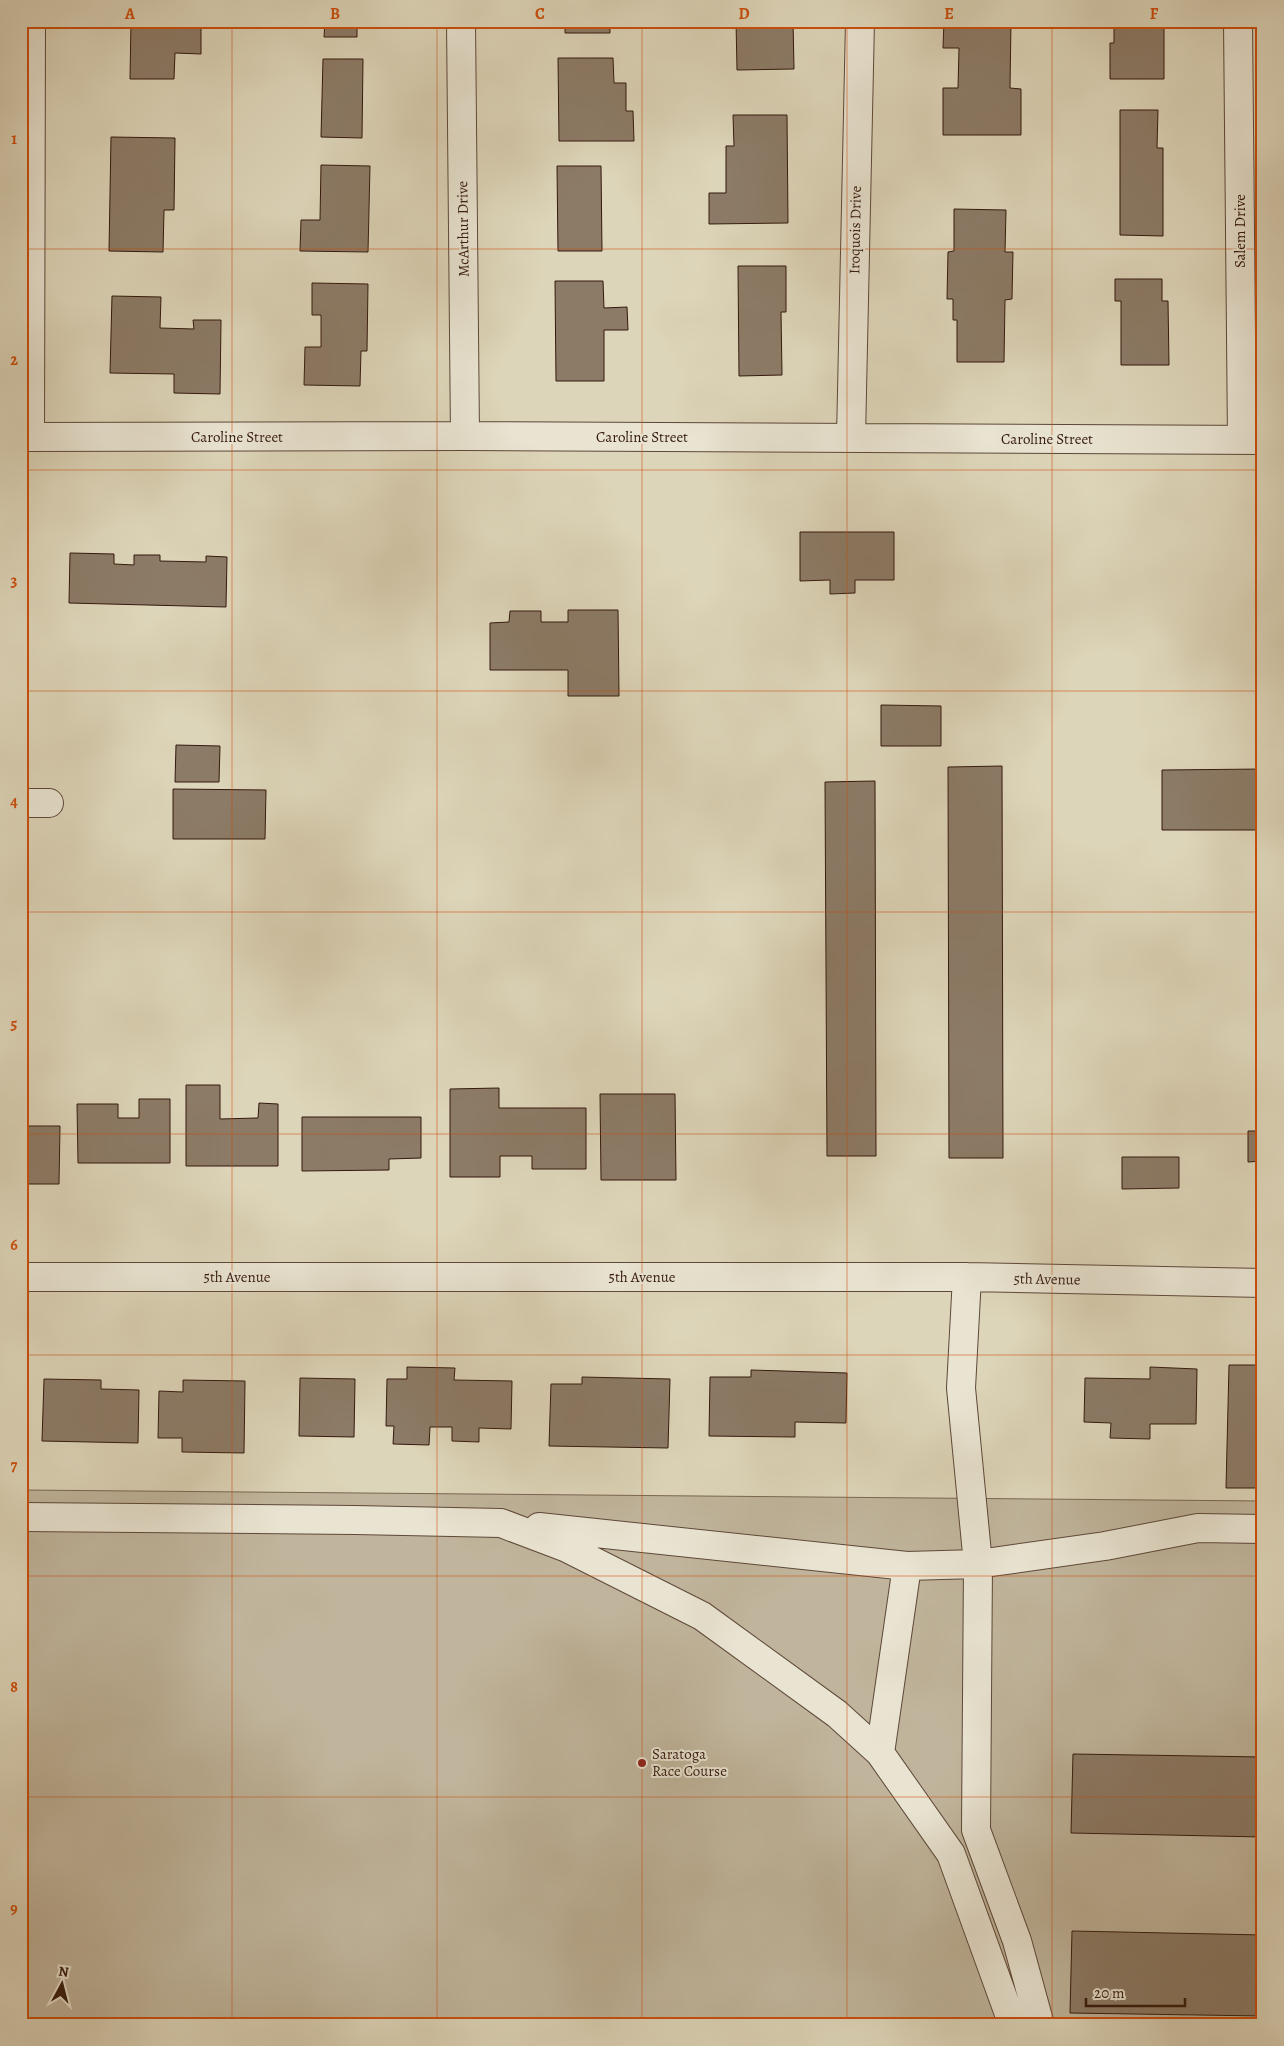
<svg xmlns="http://www.w3.org/2000/svg" width="1284" height="2046" font-family="Alegreya,serif">
<style>
.green{fill:#c0b59c;stroke:#7a6755}
.building{fill:#8c7b67;stroke:#34190e}
.lines{fill:none;stroke-linecap:round;stroke-linejoin:round}
.minor-casing{stroke:#5e4839;stroke-width:30}
.minor{stroke:#e9e4d2;stroke-width:28}
.grid{fill:none;stroke:#cd4f0c;stroke-width:1;stroke-opacity:0.55}
.poi-dot{fill:#8f2418;stroke:#e9e4d2;stroke-width:2}
.labels{text-anchor:middle;stroke-width:4;stroke-linejoin:round;paint-order:stroke}
.street-label{font-size:15px;fill:#34190e;stroke:#e9e4d2}
.poi-label{font-size:15px;fill:#34190e;stroke:#e9e4d2;text-anchor:start}
.neatline{fill:none;stroke:#cd4f0c;stroke-width:2}
.grid-label{font-size:16px;text-anchor:middle;font-weight:bold;fill:#cd4f0c}
</style>
<rect width="100%" height="100%" fill="#ddd5b9"/>
<filter id="stains"><feTurbulence type="fractalNoise" baseFrequency=".004" numOctaves="4"/><feColorMatrix values="0 0 0 0 .2 0 0 0 0 .09 0 0 0 0 .02 0 0 0 .5 -.17"/></filter>
<radialGradient id="worn" r=".72"><stop offset=".6" stop-color="#630" stop-opacity="0"/><stop offset="1" stop-color="#630" stop-opacity=".3"/></radialGradient>
<path class="green" d="M21,1490l1242,11v524h-1242z"/>
<path class="building" d="M131,21h70v33l-26,-1 -1,26h-44z
M325,21h32v16h-33z
M565,21h45v12h-45z
M736,21h57l1,48 -57,1z
M944,21h67l-1,67 11,1v46h-78v-47h15l1,-40h-16z
M1114,21h50v58h-54v-36h4z
M558,58h55l1,25h12v28h7l1,30h-75z
M323,59h40l-1,79 -41,-1z
M1120,110h38l-1,38h6v88l-43,-1z
M733,115h54l1,108 -79,1v-31h17v-47h8z
M111,137l64,1 -1,72h-10l-1,42 -54,-1z
M321,165l49,1 -2,86 -68,-1 1,-31h19z
M557,166h44l1,85h-44z
M954,209l52,1 -1,42h8l-1,47 -7,1 -1,62h-47v-42h-4v-21h-6l1,-47 6,-1z
M738,266h48v46h-5l1,63 -43,1z
M1115,279h47v22h6l1,64h-48v-64h-6z
M555,281h48l1,27 23,-1 1,23h-24v51h-48z
M312,283l56,1 -1,67h-6l-1,35 -56,-1 1,-38h16v-32h-9z
M112,296l49,1 -1,31 34,1 -1,-9h28l-1,74 -46,-1v-19l-64,-1z
M800,532h94v48h-39v13l-25,1v-14l-30,1z
M70,553l44,1v10l20,1v-10h26v6l46,1v-6l21,1 -1,50 -157,-4z
M568,610h50l1,86h-51v-26h-78v-47l19,-1 1,-11h31v11h27z
M881,705l60,1v40h-60z
M176,745l44,1 -1,36h-44z
M1002,766l1,392h-54l-1,-391z
M1263,769v61h-101v-60z
M875,781l1,375h-49l-2,-374z
M173,789l93,1 -1,49h-92z
M186,1085h34v34l38,-1 1,-15 19,1v62h-92z
M499,1088v20h87v61h-54v-13h-32v21h-50v-88z
M600,1094h75l1,86h-75z
M139,1099h31v64h-92l-1,-59h41v14h21z
M21,1112h2l1,14h36l-1,58h-38z
M302,1117h119v41l-32,1v11l-87,1z
M1248,1131h15v30l-15,1z
M1122,1157h57v31l-57,1z
M1229,1365h34v123h-37z
M407,1367l48,1 -1,12 58,1 -1,48 -32,-1v14l-27,-1v-14h-22l-1,18 -36,-1 1,-18h-8l1,-47h20z
M1150,1367l47,2 -1,55h-46v15l-40,-1 1,-15 -27,-1 1,-44 65,1z
M751,1370l96,3 -1,50 -51,-1v15l-86,-1 1,-59h41z
M582,1377l88,2 -2,69 -119,-2 2,-62h31z
M300,1378l55,1 -1,58 -55,-1z
M44,1379l57,1v9l38,1 -1,53 -96,-2z
M183,1380l62,1 -1,72 -62,-1v-14h-24l1,-47 24,1z
M1073,1754l190,3v80l-192,-4z
M1072,1931l191,4v81l-193,-3z"/>
<g class="lines">
<defs>
<path id="minor" d="M461,21l4,415
M1238,21l4,419
M21,437l444,-1 798,4
M30,437l1,-416
M851,438l9,-417
M21,803h28
M21,1277h946l296,6
M21,1517l334,3 146,3 66,25 135,68 135,98 43,39 71,101 62,171
M539,1527l368,39 71,-2 -17,-176 6,-111
M880,1753l27,-187
M1040,2025l-23,-84 -41,-111 2,-266 127,-18 93,-18 65,1"/>
</defs>
<use href="#minor" class="minor-casing"/>
<use href="#minor" class="minor"/>
</g>
<path class="grid" d="M232,21v2004M437,21v2004M642,21v2004M847,21v2004M1052,21v2004M21,249h1242M21,470h1242M21,691h1242M21,912h1242M21,1134h1242M21,1355h1242M21,1576h1242M21,1797h1242"/>
<circle class="poi-dot" cx="642" cy="1763" r="5"/>
<g class="labels">
<g class="street-label">
<text transform="translate(463 229) rotate(-91)" y="5">McArthur Drive</text>
<text transform="translate(855 230) rotate(-89)" y="5">Iroquois Drive</text>
<text transform="translate(1240 231) rotate(-90)" y="5">Salem Drive</text>
<text x="237" y="442">Caroline Street</text>
<text x="642" y="442">Caroline Street</text>
<text x="1047" y="444">Caroline Street</text>
<text x="237" y="1282">5th Avenue</text>
<text x="642" y="1282">5th Avenue</text>
<text transform="translate(1047 1279) rotate(1)" y="5">5th Avenue</text>
</g>
<g class="poi-label">
<text x="652" y="1759">Saratoga<tspan x="652" dy="17">Race Course</tspan></text>
</g>
</g>
<rect width="1284" height="2046" fill="none" stroke="#ddd5b9" stroke-width="55"/>
<g transform="translate(62 1984) rotate(7)" stroke="#e9e4d2" stroke-width="4" paint-order="stroke">
<path d="M0-4L9 19L0 12L-9 19Z" fill="#34190e"/>
<text y="-8" font-size="14" font-weight="bold" text-anchor="middle" fill="#34190e">N</text>
</g>
<path d="M1086 1998v8h99v-8" fill="none" stroke="#34190e" stroke-width="2.5"/>
<text x="1094" y="1998" font-size="15" fill="#34190e" stroke="#e9e4d2" stroke-width="4" paint-order="stroke">20 m</text>
<rect x="28" y="28" width="1228" height="1990" class="neatline"/>
<g class="grid-label">
<text x="130" y="19">A</text>
<text x="335" y="19">B</text>
<text x="540" y="19">C</text>
<text x="744" y="19">D</text>
<text x="949" y="19">E</text>
<text x="1154" y="19">F</text>
<text x="14" y="144">1</text>
<text x="14" y="365">2</text>
<text x="14" y="586">3</text>
<text x="14" y="807">4</text>
<text x="14" y="1029">5</text>
<text x="14" y="1250">6</text>
<text x="14" y="1471">7</text>
<text x="14" y="1692">8</text>
<text x="14" y="1914">9</text>
</g>
<rect width="100%" height="100%" filter="url(#stains)"/>
<rect width="100%" height="100%" fill="url(#worn)"/>
</svg>
